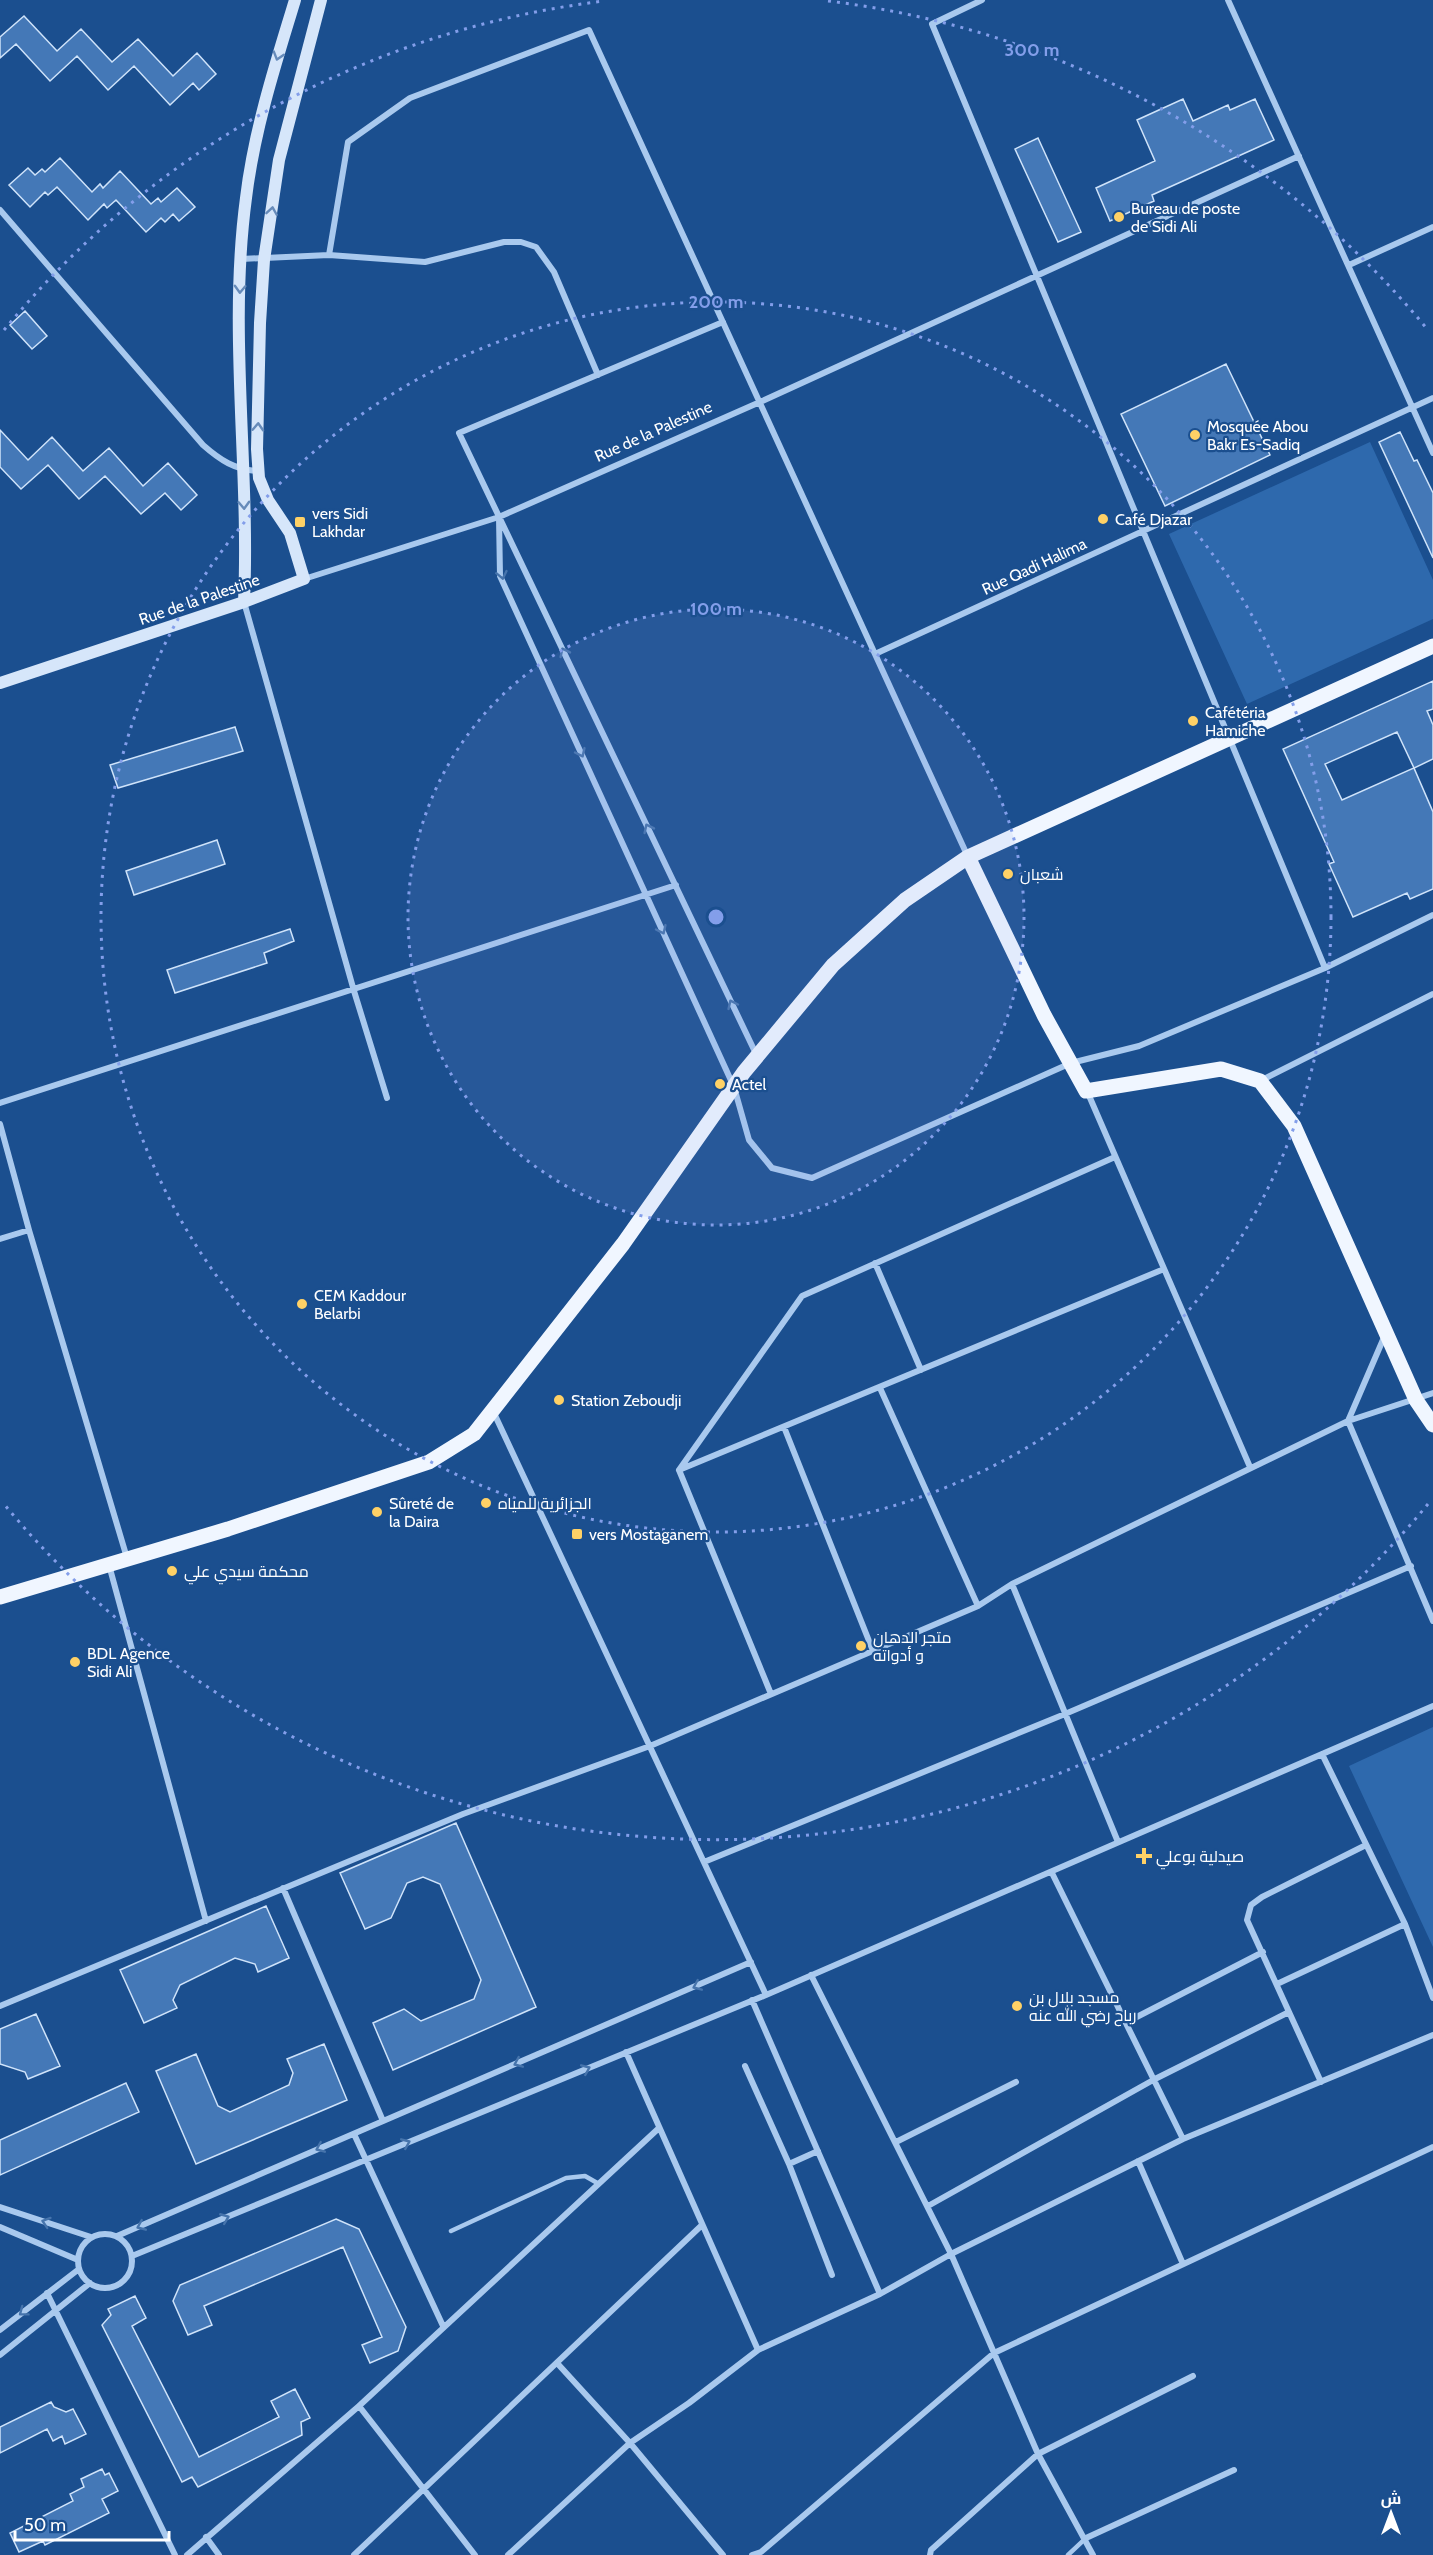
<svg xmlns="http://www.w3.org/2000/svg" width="1433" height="2555" font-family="Cabin,Cairo,sans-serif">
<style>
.green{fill:#2e69ad}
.building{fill:#4478b7;stroke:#cfe3fa;stroke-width:1.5;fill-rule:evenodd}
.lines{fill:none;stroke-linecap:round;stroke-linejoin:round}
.lane{stroke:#a9c9ee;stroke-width:4.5}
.street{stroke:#a9c9ee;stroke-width:6}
.secondary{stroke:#d6e6fa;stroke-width:12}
.primary{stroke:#f0f6ff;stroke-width:15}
.oneway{stroke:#668bba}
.oneway2{stroke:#4674ac}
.ring{fill:none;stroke:#839eea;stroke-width:3;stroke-dasharray:3 6}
.poi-dot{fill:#ffd166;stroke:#1b4f8f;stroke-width:2}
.labels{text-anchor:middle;stroke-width:4.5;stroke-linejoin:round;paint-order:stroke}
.poi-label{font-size:16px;fill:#fff;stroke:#1b4f8f;text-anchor:start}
.street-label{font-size:16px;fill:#fff;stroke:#1b4f8f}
.centre{fill:#839eea;stroke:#1b4f8f;stroke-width:3}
.ring-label{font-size:18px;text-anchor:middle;font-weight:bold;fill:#839eea;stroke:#1b4f8f;stroke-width:4.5;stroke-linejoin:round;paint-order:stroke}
</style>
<rect width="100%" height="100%" fill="#1b4f8f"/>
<path class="green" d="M1370,442l63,138v39l-186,85 -78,-170z
M1433,1727v220l-84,-181z"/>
<path class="building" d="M24,16l33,35 24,-22 31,33 26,-23 35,37 24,-23 19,21 -17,16 -6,-7 -23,22 -36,-39 -26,24 -31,-34 -27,25 -34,-37 -16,14v-21z
M1183,99l10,22 35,-16 2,5 25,-11 19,41 -122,55 2,6 -44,20 -14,-33 59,-27 -18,-41z
M1038,138l43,94 -23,10 -43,-93z
M60,158l32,34 8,-8 3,4 17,-17 31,33 7,-6 3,4 16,-14 18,19 -16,14 -6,-7 -8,8 -4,-4 -15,14 -30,-32 -9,8 -3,-4 -16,16 -31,-33 -9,8 -3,-3 -15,15 -21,-22 19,-17 7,7 7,-6 3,3z
M25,311l22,25 -15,13 -22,-24z
M1226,364l44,91 -105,51 -44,-92z
M0,430l28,30 24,-23 31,34 26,-23 34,38 25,-23 29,32 -16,15 -16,-17 -24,21 -36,-38 -26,23 -31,-34 -27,24 -21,-22z
M1400,432l14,29 3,-1 16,33v65l-54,-116z
M1433,681v28l-6,2 6,14v34l-19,9 19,44v77l-23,10 -3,-6 -54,24 -24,-53 5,-2 -51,-113zM1397,732l17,36 -72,32 -17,-36z
M235,727l8,24 -125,37 -8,-23z
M217,840l8,24 -91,31 -8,-24z
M290,929l4,12 -30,12 3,10 -92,30 -8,-23z
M456,1823l80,184 -143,63 -20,-47 31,-14 17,12 53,-22 7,-19 -41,-96 -17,-7 -16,6 -16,35 -26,11 -25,-56z
M266,1906l23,52 -31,14 -3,-8 -20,-6 -55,27 -7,15 4,8 -33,15 -24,-53z
M36,2014l24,52 -32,13 -3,-7 -25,-8v-35z
M324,2044l23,56 -151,64 -40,-93 40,-17 22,52 12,6 59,-27 4,-12 -6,-14z
M126,2083l13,29 -139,63v-35z
M336,2219l23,10 47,98 -8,24 -28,12 -8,-18 20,-8 -39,-90 -139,59 8,19 -24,10 -15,-34 7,-16z
M135,2296l11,22 -14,8 67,131 80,-40 -8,-16 24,-12 15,29 -9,4 1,13 -104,52 -6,-10 -10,5 -80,-157 9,-10 -3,-6z
M51,2402l3,5 12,5 7,-3 13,25 -21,10 -3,-8 -9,5 -6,-12 -47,24v-26z
M102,2469l3,6 4,-2 9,18 -16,8 7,14 -64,32 -2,-4 -24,11 -9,-19 63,-32 -3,-7 14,-7 -3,-8z"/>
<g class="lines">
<path class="lane" d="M451,2231l115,-53 19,-2 14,8
M1068,2555l18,-17"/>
<path class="street" d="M982,0l-50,24 393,944
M1228,0l205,453
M0,210l203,235c17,15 32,25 55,26
M329,255l19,-113 62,-44 179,-68 379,827
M241,259l88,-4 96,7 79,-20h17l15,5 18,25 44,103
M1349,265l84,-38
M723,322l-264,111 298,623
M499,517l1,59 234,511 15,53 23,28 40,10 259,-115 68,-17 186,-78 108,-53
M304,579l195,-62 261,-115 539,-246
M244,602l110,389 33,107
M875,654l558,-256
M1262,1080l171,-86
M1087,1091l163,376
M0,1103l676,-218
M0,1124l29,106 98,328
M0,1239l29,-9
M875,1263l46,107
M1385,1335l-37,86 85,200
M880,1388l98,218
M493,1411l273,584
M784,1427l89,224
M679,1470l123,-174 313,-139
M109,1565l97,356
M1012,1584l106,258
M771,1694l-92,-224 485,-201
M1322,1754l83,170 28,74
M704,1862l361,-148 346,-148
M1052,1873l131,266
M283,1888l100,233
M1277,1984l128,-60
M752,2000l128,294
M0,2006l463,-192 187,-68 328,-140 34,-22 336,-163 85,-28
M1127,2022l136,-70
M626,2052l132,298
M745,2066l44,98 29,-13
M1321,2082l-74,-162 4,-15 11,-8 104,-52
M354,2134l89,192
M896,2142l120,-60
M1138,2161l45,103
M789,2164l43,111
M928,2206l227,-127 134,-67
M0,2207l91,30
M0,2227l78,33
M78 2261a27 27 0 1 1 54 0a27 27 0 1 1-54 0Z
M117,2236l634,-274
M132,2256l634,-261 667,-289
M47,2293l128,262
M0,2330l79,-61
M0,2355l90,-72
M557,2363l73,80 93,112
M359,2406l116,149
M206,2537l13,18
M1086,2538l148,-68
M187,2555l172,-149 300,-278
M354,2555l348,-330
M508,2555l122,-112 59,-40 69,-53 122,-56 71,-40 -140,-279
M752,2555l9,-3 233,-199 439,-206
M930,2555l1,-5 107,-96 155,-78
M1093,2555l-55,-101 -87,-200 232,-115 250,-104"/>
<path class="secondary" d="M244,602c6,-135 -16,-270 2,-404 8,-67 29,-133 49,-198
M0,683l244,-81 60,-23 -14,-46 -22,-33 -9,-22 -2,-29 3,-126 4,-63 15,-100 42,-160"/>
<path class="primary" d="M968,857l76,158 42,76 135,-22 39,12 34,45 122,274 17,25
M0,1597l228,-68 201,-67 45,-28 149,-190 121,-172 89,-107 72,-65 63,-43 465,-211"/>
</g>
<defs><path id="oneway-chevron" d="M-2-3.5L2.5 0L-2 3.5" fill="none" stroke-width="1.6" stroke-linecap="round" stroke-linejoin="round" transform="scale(1.5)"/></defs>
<g class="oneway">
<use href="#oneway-chevron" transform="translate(278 56) rotate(107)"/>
<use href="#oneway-chevron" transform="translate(272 211) rotate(-81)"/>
<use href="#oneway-chevron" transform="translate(240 289) rotate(92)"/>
<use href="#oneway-chevron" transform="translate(258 427) rotate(-87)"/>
<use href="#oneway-chevron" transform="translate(244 505) rotate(88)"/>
</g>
<g class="oneway2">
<use href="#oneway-chevron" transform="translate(502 575) rotate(78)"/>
<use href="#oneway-chevron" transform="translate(564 652) rotate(-116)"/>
<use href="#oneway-chevron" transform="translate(581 753) rotate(65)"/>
<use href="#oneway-chevron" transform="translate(648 828) rotate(-116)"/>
<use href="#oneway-chevron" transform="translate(662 930) rotate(65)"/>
<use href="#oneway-chevron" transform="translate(732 1004) rotate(-115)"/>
<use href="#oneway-chevron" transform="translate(697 1986) rotate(157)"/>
<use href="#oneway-chevron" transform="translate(518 2063) rotate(157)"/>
<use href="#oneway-chevron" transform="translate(586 2069) rotate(-23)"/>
<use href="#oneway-chevron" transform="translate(406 2143) rotate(-23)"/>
<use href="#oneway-chevron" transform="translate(320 2148) rotate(157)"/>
<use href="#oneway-chevron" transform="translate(225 2218) rotate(-22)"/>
<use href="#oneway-chevron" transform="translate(46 2222) rotate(-162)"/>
<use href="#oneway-chevron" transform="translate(141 2226) rotate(157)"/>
<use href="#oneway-chevron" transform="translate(23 2312) rotate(143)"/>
</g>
<circle cx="716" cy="917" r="308" fill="#839eea" fill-opacity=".12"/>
<g class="ring">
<circle cx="716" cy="917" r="308"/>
<circle cx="716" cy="917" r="615"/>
<path d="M1428 1504A923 923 0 0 1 4 1504M4 330A923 923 0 0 1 604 1M828 1A923 923 0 0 1 1428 330"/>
</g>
<g class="poi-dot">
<circle cx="1119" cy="217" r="6"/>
<circle cx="1195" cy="435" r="6"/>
<circle cx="1103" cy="519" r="6"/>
<rect x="294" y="516" width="12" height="12" rx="3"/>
<circle cx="1193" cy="721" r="6"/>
<circle cx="1008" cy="874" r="6"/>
<circle cx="720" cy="1084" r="6"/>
<circle cx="302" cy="1304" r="6"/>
<circle cx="559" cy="1400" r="6"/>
<circle cx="486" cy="1503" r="6"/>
<circle cx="377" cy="1512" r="6"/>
<rect x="571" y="1528" width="12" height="12" rx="3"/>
<circle cx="172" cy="1571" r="6"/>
<circle cx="861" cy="1646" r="6"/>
<circle cx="75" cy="1662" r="6"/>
<path d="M1141 1847h6v6h6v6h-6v6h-6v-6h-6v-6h6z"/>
<circle cx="1017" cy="2006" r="6"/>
</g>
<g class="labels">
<g class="poi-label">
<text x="1131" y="214">Bureau de poste<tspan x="1131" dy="18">de Sidi Ali</tspan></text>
<text x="1207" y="432">Mosquée Abou<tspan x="1207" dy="18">Bakr Es-Sadiq</tspan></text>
<text x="312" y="519">vers Sidi<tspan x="312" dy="18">Lakhdar</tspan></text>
<text x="1115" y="525">Café Djazar</text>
<text x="1205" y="718">Cafétéria<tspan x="1205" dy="18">Hamiche</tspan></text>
<text x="1020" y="880">شعبان</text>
<text x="732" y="1090">Actel</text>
<text x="314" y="1301">CEM Kaddour<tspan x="314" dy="18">Belarbi</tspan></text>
<text x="571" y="1406">Station Zeboudji</text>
<text x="389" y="1509">Sûreté de<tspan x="389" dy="18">la Daira</tspan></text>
<text x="498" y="1509">الجزائرية للمياه</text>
<text x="589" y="1540">vers Mostaganem</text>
<text x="184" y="1577">محكمة سيدي علي</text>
<text x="873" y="1643">متجر الدهان<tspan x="873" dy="18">و أدواته</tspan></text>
<text x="87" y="1659">BDL Agence<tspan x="87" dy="18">Sidi Ali</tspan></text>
<text x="1156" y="1862">صيدلية بوعلي</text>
<text x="1029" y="2003">مسجد بلال بن<tspan x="1029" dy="18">رباح رضي الله عنه</tspan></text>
</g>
<g class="street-label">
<text transform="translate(653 431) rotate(-24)" y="6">Rue de la Palestine</text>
<text transform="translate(1034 566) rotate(-25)" y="6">Rue Qadi Halima</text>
<text transform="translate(199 599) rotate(-19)" y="6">Rue de la Palestine</text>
</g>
</g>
<circle cx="716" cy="917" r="9" class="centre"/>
<g class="ring-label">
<text x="1032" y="56">300 m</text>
<text x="716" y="308">200 m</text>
<text x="716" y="615">100 m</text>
</g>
<g transform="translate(1391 2513)" stroke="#1b4f8f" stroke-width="4.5" paint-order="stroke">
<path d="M0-4.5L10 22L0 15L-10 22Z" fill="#ffffff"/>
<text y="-9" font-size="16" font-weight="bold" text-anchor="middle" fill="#ffffff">ش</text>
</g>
<path d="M15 2531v9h154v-9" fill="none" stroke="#ffffff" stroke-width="3"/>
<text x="24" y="2531" font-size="18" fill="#ffffff" stroke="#1b4f8f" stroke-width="4.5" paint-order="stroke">50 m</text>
</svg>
